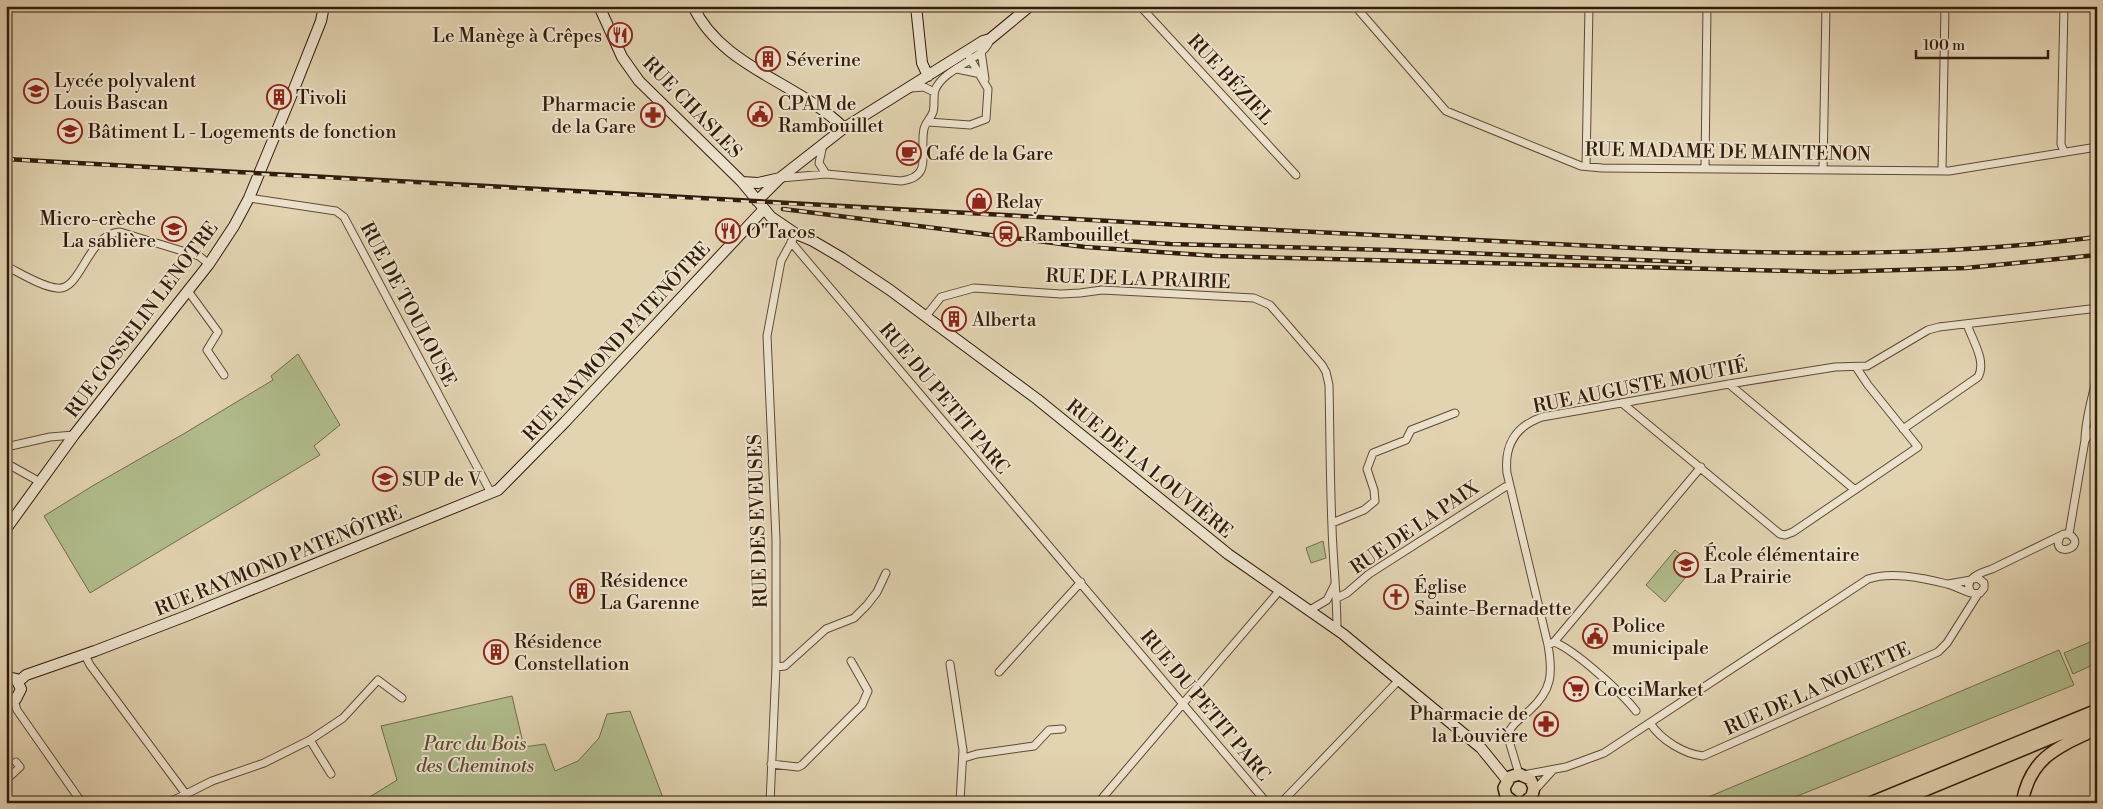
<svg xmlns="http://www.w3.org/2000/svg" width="2103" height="809" font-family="'Libre Bodoni',serif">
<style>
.green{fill:#b1bd8d;stroke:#726c4c}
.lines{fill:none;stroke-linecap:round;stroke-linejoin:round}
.street-casing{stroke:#5e4a34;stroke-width:9}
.secondary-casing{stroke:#321c0b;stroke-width:12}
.primary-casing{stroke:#321c0b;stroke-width:14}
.street{stroke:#ece2cc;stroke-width:7}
.secondary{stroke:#ece2cc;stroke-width:10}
.primary{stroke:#e2d3b1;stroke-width:11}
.rail-casing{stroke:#321c0b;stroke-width:4.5}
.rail{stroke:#ece2cc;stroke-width:2.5;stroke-dasharray:8;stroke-linecap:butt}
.labels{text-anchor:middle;stroke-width:4;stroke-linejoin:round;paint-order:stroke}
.poi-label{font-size:19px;fill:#321c0b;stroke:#ece2cc;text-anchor:start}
.street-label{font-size:19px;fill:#321c0b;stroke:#ece2cc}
.park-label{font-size:19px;font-style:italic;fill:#584c32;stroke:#ece2cc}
</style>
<rect width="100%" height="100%" fill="#e2d3b1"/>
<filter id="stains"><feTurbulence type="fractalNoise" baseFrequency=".004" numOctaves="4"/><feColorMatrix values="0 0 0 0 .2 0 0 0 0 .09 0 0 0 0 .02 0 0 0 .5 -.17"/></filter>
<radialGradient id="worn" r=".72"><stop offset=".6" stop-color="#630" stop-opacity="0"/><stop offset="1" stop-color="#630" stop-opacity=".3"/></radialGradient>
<path class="green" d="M298,354l42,71 -26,21 6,9 -230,138 -46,-77 50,-31 91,-52 88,-53 -2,-4z
M1323,541l3,17 -15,5 -5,-15z
M1675,550l20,16 -30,36 -19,-17z
M2097,639v24l-24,11 -9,-21z
M2059,650l15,35 -294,118h-86z
M512,696l12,51 21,-3 10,27 23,-10 21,-23 8,-24 23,-3 35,92h-295l-2,-5 29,-18 -16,-54z"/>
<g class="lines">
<defs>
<path id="street" d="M1140,6l156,169
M1355,6l91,105 135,55 21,2 347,3 148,-24
M981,51l4,28
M957,69l24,5
M911,88l13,-1 10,5
M928,122l42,3 16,-6 2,-30 -20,-34
M823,145l-4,18 7,11
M2064,152l-3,-8 3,-138
M1586,166l3,-160
M1705,168l2,-162
M1823,170l3,-164
M1942,171l3,-165
M781,178l45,-4 75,7c33,-4 18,-29 23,-52 1,-6 7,-11 9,-17 2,-7 0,-15 2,-22 9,-23 51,-31 55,-51
M249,198l87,13 8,6 147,276
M791,242l476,561
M6,266c14,7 36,21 51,22 24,4 30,-54 63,-56l79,24 10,8
M188,291l30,41 -11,18 17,25
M926,316l15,-19 33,-9 87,6 19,-1 22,-3 152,8 16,7 52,60 4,7 3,13c1,47 1,95 3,142 1,34 5,68 5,103
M1729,384l126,106
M1622,403l158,131 5,1 8,-3 125,-85 -50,-62 -12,-18
M1903,429l75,-52c9,-16 -6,-37 -11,-53
M2085,440l12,-15
M6,447l44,-10 24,-2
M6,463l34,19
M1332,523l32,-13 11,-9 -1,-11 -7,-21 6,-16 33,-13 5,-10 44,-17
M2069,534l16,-94c0,-21 8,-44 12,-65
M2060,537c-10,22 29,11 9,-3
M1948,584l23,-4
M1971,592c-9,-13 11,-20 21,-23l72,-35h5
M1337,598l10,-5 22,-19 136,-87 5,-1
M1310,610l17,-10 8,-16
M1554,642c21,8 68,51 82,69
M1548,645l6,-3 147,-175
M85,655l5,10 95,128
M950,664l13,86 -3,52
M776,667l9,-1 41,-37 28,-11 13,-13 10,-13 9,-19
M999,672l82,-90
M14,700l3,10 65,93
M1650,723c11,17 34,31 53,33l235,-104 9,-9 31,-49
M310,740l21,34
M964,758l13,-4 57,-8 15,-16 13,-1
M771,764l27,3 4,-2 60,-60 6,-14 -17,-30
M1519,774l-9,-30v-14c5,-9 13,-13 20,-20 22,-20 23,-36 18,-65l-41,-172c-3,-28 9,-47 35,-56l187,-33 106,-17 32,-1 61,-36 11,-3 151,-18 7,2
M1523,775l43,-8 38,-14 264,-174c23,-8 55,-1 79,5 10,2 23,12 33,9l4,-5v-5l-6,-5 -5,1
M6,780l14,-13 -4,-5
M1534,791l19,-21
M168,803l44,-22 52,-18 46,-23 33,-22 35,-38 24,18
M770,803l6,-136v-128l-9,-203 14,-75 12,-22
M1098,803l182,-213
M1281,803l117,-122"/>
<path id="secondary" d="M599,6l23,51 17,24 103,101 29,35 25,17 17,7 29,17 48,32 147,109 191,155 115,80 138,114 26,32
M693,6c29,62 105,76 151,122
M916,6l6,57 6,13
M742,182l16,1 22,-5
M757,201l23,-23 64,-50 139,-87 7,-2 40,-33
M6,529l68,-94 135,-171 25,-38 15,-28 43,-104 29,-73 3,-15
M6,677l10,2 5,10 -5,10 -10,2
M18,682l8,-7 69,-24 91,-35 312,-126 67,-68 199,-213"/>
<path id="primary" d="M1515,803l-9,-7 -2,-8 6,-11 9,-3 11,5 4,8 -2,9 -8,7
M1870,803l227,-93
M1894,803l203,-84
M2022,803c8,-46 36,-56 75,-74"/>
</defs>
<use href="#street" class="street-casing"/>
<use href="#secondary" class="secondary-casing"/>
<use href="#primary" class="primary-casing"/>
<use href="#street" class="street"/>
<use href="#secondary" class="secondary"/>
<use href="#primary" class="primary"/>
<defs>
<path id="rail" d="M6,159c410,25 820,47 1229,69 133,7 266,14 400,20 154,7 308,9 462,-11
M783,209l302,38 132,9 614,16 135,-4 131,-13
M1061,237l109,7 219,6 301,12"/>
</defs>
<use href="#rail" class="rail-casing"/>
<use href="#rail" class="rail"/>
</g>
<defs>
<symbol id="restaurant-ring" viewBox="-11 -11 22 22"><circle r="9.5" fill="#ece2cc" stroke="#8f2418" stroke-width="1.5"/><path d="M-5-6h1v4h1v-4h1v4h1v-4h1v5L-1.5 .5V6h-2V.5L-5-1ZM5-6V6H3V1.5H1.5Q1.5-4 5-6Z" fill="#8f2418"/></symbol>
<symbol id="building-ring" viewBox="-11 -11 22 22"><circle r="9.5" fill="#ece2cc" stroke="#8f2418" stroke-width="1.5"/><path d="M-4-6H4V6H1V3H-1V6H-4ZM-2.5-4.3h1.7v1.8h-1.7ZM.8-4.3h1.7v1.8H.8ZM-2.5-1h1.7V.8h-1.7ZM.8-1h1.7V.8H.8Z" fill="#8f2418"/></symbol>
<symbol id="school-ring" viewBox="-11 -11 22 22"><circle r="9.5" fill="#ece2cc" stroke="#8f2418" stroke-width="1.5"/><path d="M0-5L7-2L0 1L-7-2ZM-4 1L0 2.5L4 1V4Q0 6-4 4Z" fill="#8f2418"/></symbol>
<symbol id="civic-ring" viewBox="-11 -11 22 22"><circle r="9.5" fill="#ece2cc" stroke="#8f2418" stroke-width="1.5"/><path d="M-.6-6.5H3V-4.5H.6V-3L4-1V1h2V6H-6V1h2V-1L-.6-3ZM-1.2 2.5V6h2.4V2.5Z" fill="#8f2418"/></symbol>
<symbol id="pharmacy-ring" viewBox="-11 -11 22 22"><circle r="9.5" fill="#ece2cc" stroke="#8f2418" stroke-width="1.5"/><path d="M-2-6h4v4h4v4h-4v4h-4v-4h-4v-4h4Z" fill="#8f2418"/></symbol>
<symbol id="cafe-ring" viewBox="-11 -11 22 22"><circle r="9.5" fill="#ece2cc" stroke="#8f2418" stroke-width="1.5"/><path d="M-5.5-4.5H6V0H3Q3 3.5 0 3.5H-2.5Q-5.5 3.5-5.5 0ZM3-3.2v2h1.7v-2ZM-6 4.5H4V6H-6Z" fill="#8f2418"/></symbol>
<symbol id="shop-ring" viewBox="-11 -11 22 22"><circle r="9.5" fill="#ece2cc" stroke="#8f2418" stroke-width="1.5"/><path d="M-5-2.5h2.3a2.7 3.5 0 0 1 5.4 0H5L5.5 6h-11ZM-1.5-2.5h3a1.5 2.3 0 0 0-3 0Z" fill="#8f2418"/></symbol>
<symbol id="station-ring" viewBox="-11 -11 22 22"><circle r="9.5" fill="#ece2cc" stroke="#8f2418" stroke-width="1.5"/><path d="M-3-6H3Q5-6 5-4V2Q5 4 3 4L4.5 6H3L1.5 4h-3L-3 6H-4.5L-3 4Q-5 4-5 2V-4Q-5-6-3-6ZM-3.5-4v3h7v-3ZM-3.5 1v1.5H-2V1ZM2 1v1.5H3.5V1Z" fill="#8f2418"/></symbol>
<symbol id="university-ring" viewBox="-11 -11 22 22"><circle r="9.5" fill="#ece2cc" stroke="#8f2418" stroke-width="1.5"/><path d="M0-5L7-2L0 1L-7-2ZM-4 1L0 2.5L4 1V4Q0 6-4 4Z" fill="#8f2418"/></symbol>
<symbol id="church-ring" viewBox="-11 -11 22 22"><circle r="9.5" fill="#ece2cc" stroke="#8f2418" stroke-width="1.5"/><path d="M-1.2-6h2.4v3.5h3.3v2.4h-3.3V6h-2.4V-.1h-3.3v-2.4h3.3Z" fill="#8f2418"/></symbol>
<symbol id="supermarket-ring" viewBox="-11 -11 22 22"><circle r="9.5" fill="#ece2cc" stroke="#8f2418" stroke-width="1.5"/><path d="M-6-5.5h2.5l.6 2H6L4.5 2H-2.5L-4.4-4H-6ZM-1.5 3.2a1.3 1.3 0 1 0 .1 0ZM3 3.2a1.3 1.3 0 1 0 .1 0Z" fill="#8f2418"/></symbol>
</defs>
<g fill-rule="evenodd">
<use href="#restaurant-ring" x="606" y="21" width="28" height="28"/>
<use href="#building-ring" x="754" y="45" width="28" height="28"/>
<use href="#school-ring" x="22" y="77" width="28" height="28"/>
<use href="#building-ring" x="265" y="83" width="28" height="28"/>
<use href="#civic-ring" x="746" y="100" width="28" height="28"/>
<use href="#pharmacy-ring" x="639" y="101" width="28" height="28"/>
<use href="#school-ring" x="56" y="117" width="28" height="28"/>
<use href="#cafe-ring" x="895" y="139" width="28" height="28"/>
<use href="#shop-ring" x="965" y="187" width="28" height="28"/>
<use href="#school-ring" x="160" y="215" width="28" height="28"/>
<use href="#restaurant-ring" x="714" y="217" width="28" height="28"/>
<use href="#station-ring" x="992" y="220" width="28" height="28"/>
<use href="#building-ring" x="940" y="305" width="28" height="28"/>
<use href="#university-ring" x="371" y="465" width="28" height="28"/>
<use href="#school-ring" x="1672" y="551" width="28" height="28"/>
<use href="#building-ring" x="568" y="577" width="28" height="28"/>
<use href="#church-ring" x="1382" y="583" width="28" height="28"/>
<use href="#civic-ring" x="1581" y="622" width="28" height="28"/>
<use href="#building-ring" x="482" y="638" width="28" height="28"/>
<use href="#supermarket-ring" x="1562" y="675" width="28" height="28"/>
<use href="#pharmacy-ring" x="1532" y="710" width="28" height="28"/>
</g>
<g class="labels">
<g class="poi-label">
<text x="602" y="42" text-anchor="end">Le Manège à Crêpes</text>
<text x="786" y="66">Séverine</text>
<text x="54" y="87">Lycée polyvalent<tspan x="54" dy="22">Louis Bascan</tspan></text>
<text x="296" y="104">Tivoli</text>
<text x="778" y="110">CPAM de<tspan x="778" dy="22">Rambouillet</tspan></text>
<text x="636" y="111" text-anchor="end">Pharmacie<tspan x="636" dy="22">de la Gare</tspan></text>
<text x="88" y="138">Bâtiment L - Logements de fonction</text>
<text x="926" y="160">Café de la Gare</text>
<text x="996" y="208">Relay</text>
<text x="156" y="225" text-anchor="end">Micro-crèche<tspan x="156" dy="22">La sablière</tspan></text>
<text x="746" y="238">O'Tacos</text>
<text x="1024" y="241">Rambouillet</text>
<text x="972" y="326">Alberta</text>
<text x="402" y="486">SUP de V</text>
<text x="1704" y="561">École élémentaire<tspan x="1704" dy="22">La Prairie</tspan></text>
<text x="600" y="587">Résidence<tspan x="600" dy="22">La Garenne</tspan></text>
<text x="1414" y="593">Église<tspan x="1414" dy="22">Sainte-Bernadette</tspan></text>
<text x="1612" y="632">Police<tspan x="1612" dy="22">municipale</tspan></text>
<text x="514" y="648">Résidence<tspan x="514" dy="22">Constellation</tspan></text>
<text x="1594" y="696">CocciMarket</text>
<text x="1528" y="720" text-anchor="end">Pharmacie de<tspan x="1528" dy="22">la Louvière</tspan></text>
</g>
<g class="street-label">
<text transform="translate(1231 79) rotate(47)" y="7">RUE BÉZIEL</text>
<text transform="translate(693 107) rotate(46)" y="7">RUE CHASLES</text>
<text transform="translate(1728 151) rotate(1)" y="7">RUE MADAME DE MAINTENON</text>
<text transform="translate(1138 278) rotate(2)" y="7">RUE DE LA PRAIRIE</text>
<text transform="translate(409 304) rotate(62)" y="7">RUE DE TOULOUSE</text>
<text transform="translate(141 319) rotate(-53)" y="7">RUE GOSSELIN LENOTRE</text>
<text transform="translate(616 341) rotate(-47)" y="7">RUE RAYMOND PATENÔTRE</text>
<text transform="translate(1640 385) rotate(-11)" y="7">RUE AUGUSTE MOUTIÉ</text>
<text transform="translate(945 398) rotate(50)" y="7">RUE DU PETIT PARC</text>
<text transform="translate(1150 468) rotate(39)" y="7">RUE DE LA LOUVIÈRE</text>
<text transform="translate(757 521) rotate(-92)" y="7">RUE DES EVEUSES</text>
<text transform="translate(1414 527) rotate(-34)" y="7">RUE DE LA PAIX</text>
<text transform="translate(278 560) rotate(-22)" y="7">RUE RAYMOND PATENÔTRE</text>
<text transform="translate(1817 688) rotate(-24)" y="7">RUE DE LA NOUETTE</text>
<text transform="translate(1206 705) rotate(50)" y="7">RUE DU PETIT PARC</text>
</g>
<g class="park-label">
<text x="475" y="750">Parc du Bois<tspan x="475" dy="22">des Cheminots</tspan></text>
</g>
</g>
<rect width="2103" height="809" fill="none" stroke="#e2d3b1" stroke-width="25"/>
<rect x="8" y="8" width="2088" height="794" fill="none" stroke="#321c0b" stroke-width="2.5"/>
<rect x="12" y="12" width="2078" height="784" fill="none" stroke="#321c0b"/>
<path d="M1916 50v8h132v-8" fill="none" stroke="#321c0b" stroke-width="2.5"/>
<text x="1923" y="50" font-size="15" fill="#321c0b" stroke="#ece2cc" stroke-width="4" paint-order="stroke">100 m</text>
<rect width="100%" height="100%" filter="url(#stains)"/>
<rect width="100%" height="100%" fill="url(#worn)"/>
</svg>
